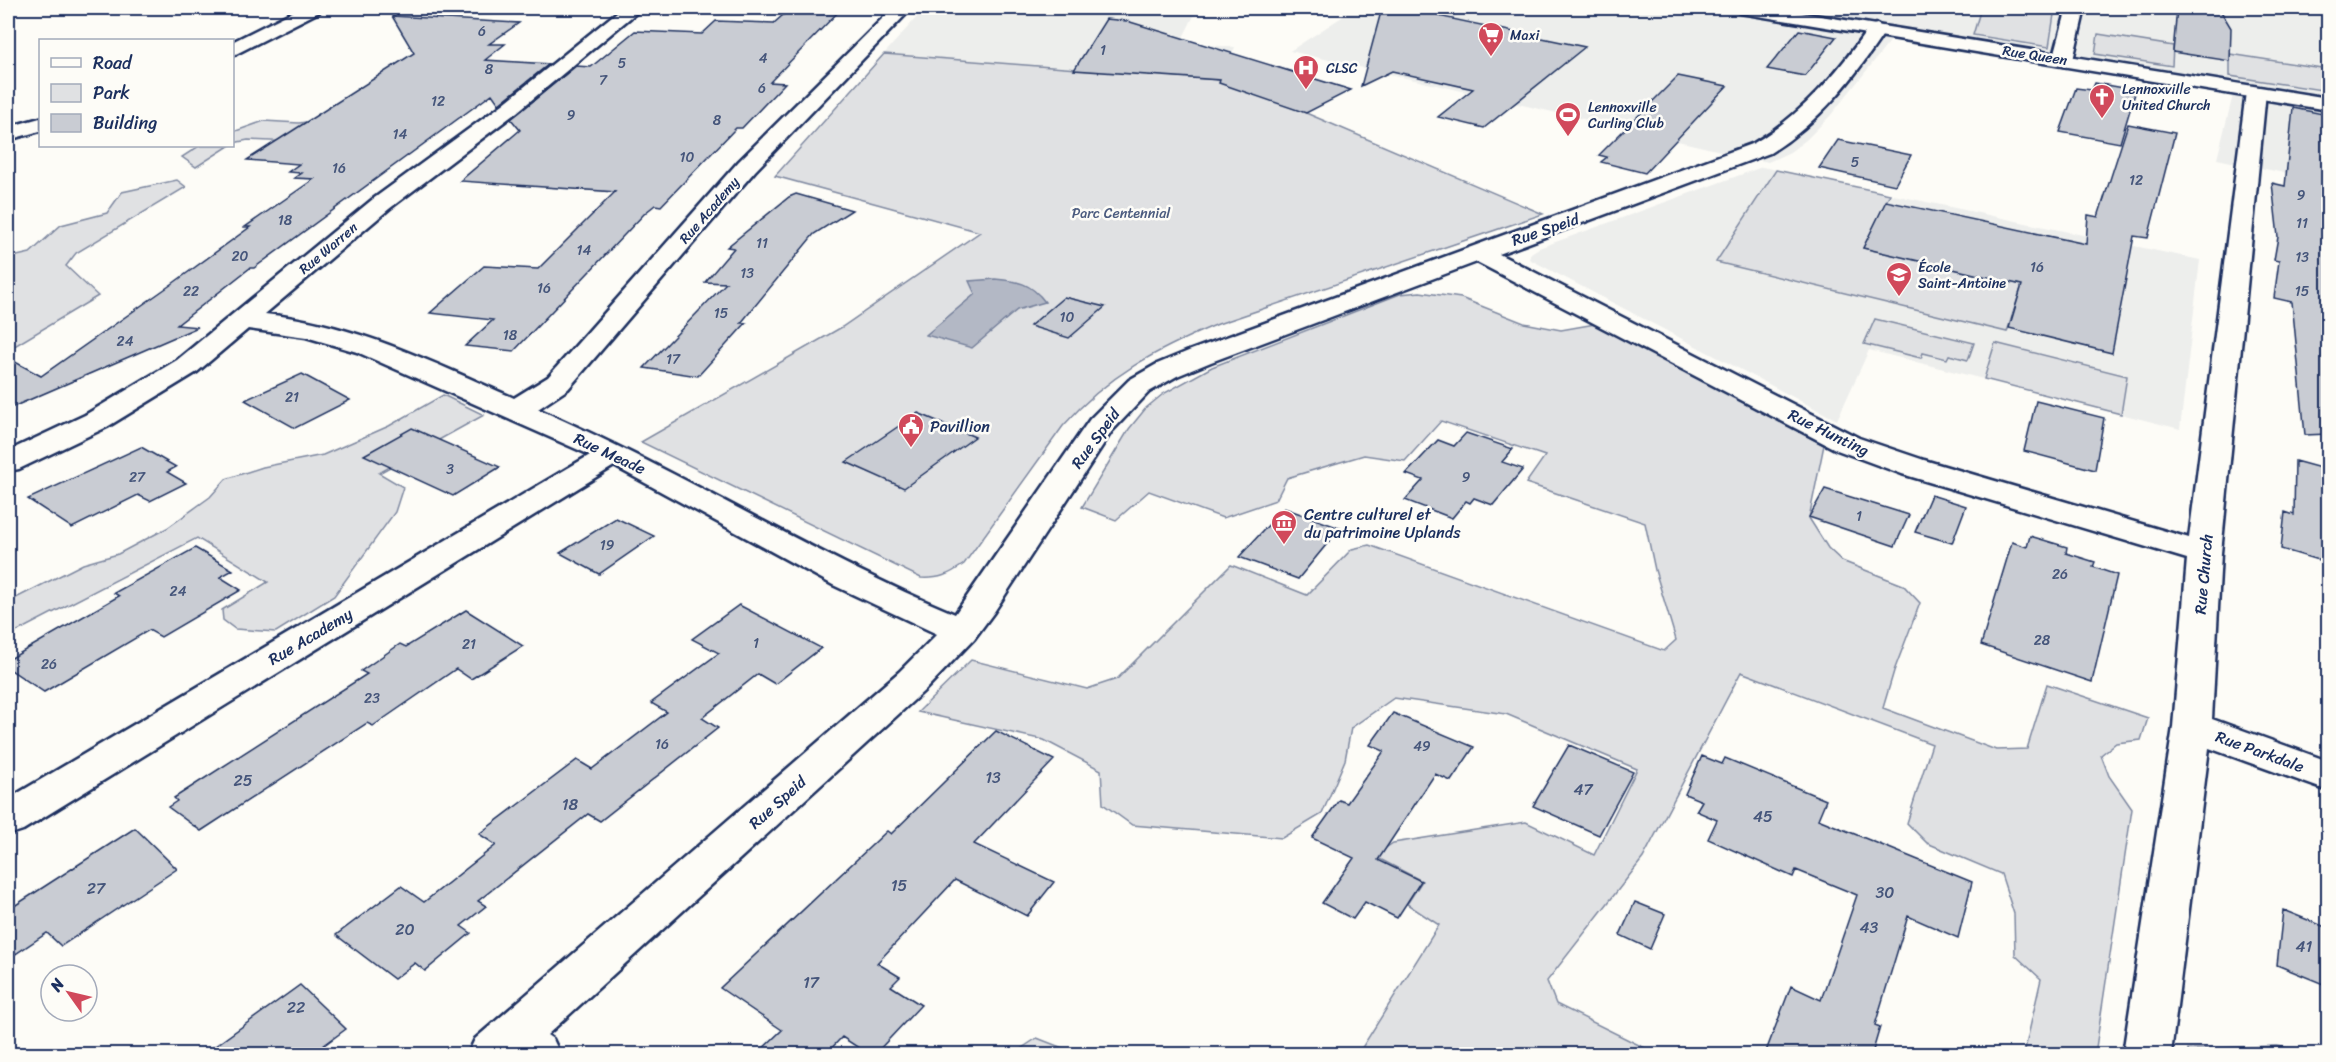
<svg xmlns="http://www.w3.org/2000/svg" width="2336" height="1062" font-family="Sriracha,sans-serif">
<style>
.built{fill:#edeeec}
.green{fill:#e0e1e3;stroke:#7e88a0;stroke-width:1.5}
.water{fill:#b3b8c5;stroke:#76819c;stroke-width:1.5}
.building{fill:#c9ccd3;stroke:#1b2f5e;stroke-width:1.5}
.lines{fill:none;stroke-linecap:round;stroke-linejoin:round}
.minor-casing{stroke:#1b2f5e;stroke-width:5}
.primary-casing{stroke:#1b2f5e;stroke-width:5}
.minor{fill:#fdfcf7;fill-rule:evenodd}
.primary{fill:#fdfcf7;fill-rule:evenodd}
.labels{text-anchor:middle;stroke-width:5;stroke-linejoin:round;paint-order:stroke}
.number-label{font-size:14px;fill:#46567b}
.far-poi-label{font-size:14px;fill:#1b2f5e;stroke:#fdfcf7;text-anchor:start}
.far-street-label{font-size:14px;fill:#1b2f5e;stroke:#fdfcf7}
.far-park-label{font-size:14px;fill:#4c5c7f;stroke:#fdfcf7}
.street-label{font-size:16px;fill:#1b2f5e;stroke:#fdfcf7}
.poi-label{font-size:16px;fill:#1b2f5e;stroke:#fdfcf7;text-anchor:start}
.near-number-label{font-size:16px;fill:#46567b}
</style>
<rect width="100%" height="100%" fill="#fdfcf7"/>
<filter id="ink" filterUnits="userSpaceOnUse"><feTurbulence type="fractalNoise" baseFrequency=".0167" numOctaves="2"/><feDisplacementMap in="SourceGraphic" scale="12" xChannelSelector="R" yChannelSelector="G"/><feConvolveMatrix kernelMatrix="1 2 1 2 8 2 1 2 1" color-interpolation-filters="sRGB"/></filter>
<g filter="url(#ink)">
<path class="built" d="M925,8h273l-18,35 55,4 -15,33 -336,-26z
M1346,8h982v174l-111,-23 16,-64 -341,-56 -62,77 -24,24 -16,12 -22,10 -478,-111 52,-34z
M1762,167l438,93 -20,169 -311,-79 -32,70 -308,-161 2,-6 8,-5z"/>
<path class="green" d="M1981,8h74l-6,39 -76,-12z
M2098,34l75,12 -1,20 -77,-12z
M884,54l336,26 86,33 237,101 -325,110c-62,26 -110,51 -155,102l-99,138c-15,11 -25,15 -43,14l-280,-136 201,-115 138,-95 -205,-56z
M2230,54l98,15v22l-98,-15z
M344,116l36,30 -132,-6 -15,3v-11l31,-11 35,2z
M199,146h30l-33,21 -14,-10z
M1776,170l114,24 -27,54 159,37 -15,47 -291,-70z
M177,180l9,7 -110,66 -10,13 32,30 -90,54v-92l22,-5 31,-28 46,-12 15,-21z
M1420,292l41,6 63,25 37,7 34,-6 229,121 -15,73 19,30 14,13 61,24 17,18 -26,68 -11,37 113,42 31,-1 20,-65 101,34 -7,22 -25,3 -15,12 8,21 23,33 -37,245h-71l17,-75 -26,-24 -1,-41 -13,-40 -74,-31 -20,-20 25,-79 -191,-72 -98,186 -96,123 9,23 101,50h-299l81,-129 -32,-21 15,-23 -48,-25 19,-13 133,-21 68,33 43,-86 -131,-55 -112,-16 -43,30 -6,32 -23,54 -40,24 -150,-13 -29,-21 -2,-34 -57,-30 -126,-28 53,-52 116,29 30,-10 114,-114 76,30 45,-46 17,-4 295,106 12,-11 -21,-70 -10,-47 -119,-40 19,-27 -104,-35 -36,40 -41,-6 -77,23 -11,22 -53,18 -74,-27 -33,29 -34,-13 47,-78 17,-21 17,-14 49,-27 188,-73z
M1875,319l99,24 -6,17 -19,-5 -2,4 -24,-6 -2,5 -57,-14z
M1995,343l132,33 -6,38 -137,-35z
M443,395l41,20 -105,58 24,14 -8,25 -61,84 -58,36 -41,-3 -12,-9 -1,-10 46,-28 -71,-44 -189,98v-34l75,-38 35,-10 49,-26 43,-31 16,-18 37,-12 60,-12 66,-29z
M1037,1038l41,16h-65z
M2277,1046l48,8h-137v-5z"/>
<path class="water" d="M995,279c23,2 36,4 50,23l-28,8 -45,38 -46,-13 49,-41 -6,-13z"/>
<path class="building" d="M791,8h51l-72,74 15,1 -43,45h-6l-75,78 -6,-1 -10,8 -131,138 -49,-5 28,-26 -63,-7 54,-47 54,3 77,-77 -155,-11 60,-51 -9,-11 65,-53 15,1 44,-36 67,3 14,-13 58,2z
M1382,8h57l-1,8 147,31 -101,81 -46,-11 35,-28 -81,-18 -31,15z
M2177,8h42l12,20 -1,33 -57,-9z
M392,16l127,7 -30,21h16l-20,16 64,4 -50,40 -7,-10 -238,174h-4l-73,57 21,2 -190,82v-51l33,18 131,-92 78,-57h-5l69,-48 -20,-1 7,-5 -13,-1 11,-8 -52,-4 167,-107z
M1106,19l21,2 224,69 -45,23 -87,-30 1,-3 -146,-10z
M1799,30l37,7 -31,39 -38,-7z
M1678,76l49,10 -82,87 -44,-11 6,-5 -8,-2z
M2095,83l41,7 -16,53 -60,-11 16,-44 16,2z
M2293,108l35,7v319l-23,1 -13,-133 -18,-4 5,-37 -5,-1 4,-23 -6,-54 13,3z
M2128,124l47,9 -27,105 -14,-2 -22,117 -103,-25 13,-43 -159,-37 23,-47 200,43 2,-29 10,2z
M1838,140l73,15 -16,30 -76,-17z
M796,194l56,16 -38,24 -73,89h5l-48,53 -54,-8 82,-85 -21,-1 29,-34 -7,-1 62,-50z
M1064,297l41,10 -36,31 -39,-12z
M302,374l48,26 -55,28 -50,-28z
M2036,401l68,17 -9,52 -71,-19z
M918,413l57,24 -71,51 -58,-26z
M412,428l88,39 -47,29 -89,-41z
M1466,433l47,16 -11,13 21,7 -30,36 -19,-7 -4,5 -4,-2 -14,17 -47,-18 18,-20 -17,-6 32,-34 16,6z
M141,447l35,20 -9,5 19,11 -36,18 -12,-6 -66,33 -44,-29z
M2295,461l33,9v93l-47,-14 4,-37 9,3z
M1825,489l84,26 -14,31 -86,-29z
M1931,495l35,11 -14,37 -37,-11z
M1284,508l56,20 -42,51 -59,-22z
M616,518l38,18 -55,38 -39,-21z
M2030,536l37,11 -1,6 29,9 -2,5 24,8 -25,107 -111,-37 31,-103 15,5z
M195,548l38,22 -13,7 21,13 -80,47 -12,-7 -105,62 -36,-24v-8l111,-64 -5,-3z
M739,605l82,43 -46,36 -17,-10 -56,44 16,10 -118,93 -12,-7 -110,87 8,5 -25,20 10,7 -46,38 -10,-8 -21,16 -58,-44 65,-49 23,16 72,-57 -17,-11 98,-74 15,9 75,-57 -16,-9 68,-50 -27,-14z
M466,610l57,36 -52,33 -15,-10 -83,57 -6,-3 -166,108 -33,-24 9,-6 -3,-3 193,-124 -6,-3 39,-27 6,3z
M1393,713l81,34 -23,34 -16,-7 -57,86 43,21 -24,37 -32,-16 -12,17 -31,-16 32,-45 -42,-20 27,-38 8,3 37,-52 -14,-6z
M996,731l58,29 -80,84 80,38 -27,34 -72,-36 -78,83 23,14 -9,9 30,19 -46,49h-7l-26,-17 -16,17h-69l25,-24 -62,-42 167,-157 4,3z
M1569,745l64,27 -34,63 -66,-29z
M1702,756l20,8 3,-6 101,42 -8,19 154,63 -14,56 -50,-22 -33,109 5,2 -8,27h-107l26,-68 30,14 36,-105 -61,-25 -3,7 -85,-38 9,-19 -21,-9 6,-10 -17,-7z
M135,828l42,41 -116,77 -14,-13 -39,26v-49z
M1635,902l30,12 -15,35 -30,-14z
M2283,910l45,18v58l-51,-21z
M300,985l46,44 -34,25h-108z"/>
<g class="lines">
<defs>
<path id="minor" d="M300,8h22l-3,4 -87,44v-14z
M622,8h20l-125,104 -128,97 -124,105c88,9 169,49 249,84l34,-21 191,-216 154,-153h19l-157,163 -187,218 -30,20c142,62 274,145 417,205l135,-195 39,-39 28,-16 34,-14 563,-207c49,-29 84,-71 116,-117l7,-2 9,6c-32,48 -66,92 -116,123l-271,101 360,184 65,22 265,78 57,-446 3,-4h14l3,4 -45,461 -9,166 116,42v30l-119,-43 -38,306h-48l50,-327 14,-168 -285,-85 -65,-24 -360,-188 -266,100 -34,14 -28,16 -37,39 -118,181 -20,27 -49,51 -378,345 6,4 7,15h-92l7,-15 424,-367 38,-38 -104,-49 -219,-119 -591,364 -15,5v-36l582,-344 -233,-103 -51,-15 -58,-8 -51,43 -90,55 -88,42 -11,2v-20l77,-36 92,-55 196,-161 130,-95z
M2067,8h18l-12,52 -10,6 -10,-6z
M40,118v13l-32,9v-13z"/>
<path id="primary" d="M1731,8h40l557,90v12l-588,-97z"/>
</defs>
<use href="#minor" class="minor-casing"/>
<use href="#primary" class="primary-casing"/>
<use href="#minor" class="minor"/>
<use href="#primary" class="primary"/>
</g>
</g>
<defs>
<symbol id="supermarket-pin" viewBox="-11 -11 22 30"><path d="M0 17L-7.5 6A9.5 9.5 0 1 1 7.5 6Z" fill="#d1495b" stroke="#fdfcf7"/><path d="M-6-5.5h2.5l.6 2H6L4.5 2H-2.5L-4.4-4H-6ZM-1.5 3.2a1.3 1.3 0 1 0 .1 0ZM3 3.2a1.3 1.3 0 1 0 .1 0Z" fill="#fff"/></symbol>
<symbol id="hospital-pin" viewBox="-11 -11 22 30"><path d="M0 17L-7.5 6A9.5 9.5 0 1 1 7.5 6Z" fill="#d1495b" stroke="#fdfcf7"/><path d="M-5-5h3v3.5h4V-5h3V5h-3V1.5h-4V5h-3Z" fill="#fff"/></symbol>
<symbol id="church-pin" viewBox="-11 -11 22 30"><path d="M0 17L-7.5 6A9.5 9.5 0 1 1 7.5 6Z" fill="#d1495b" stroke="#fdfcf7"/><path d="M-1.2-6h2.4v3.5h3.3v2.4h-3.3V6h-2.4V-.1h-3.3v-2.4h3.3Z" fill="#fff"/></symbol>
<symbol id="stadium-pin" viewBox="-11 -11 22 30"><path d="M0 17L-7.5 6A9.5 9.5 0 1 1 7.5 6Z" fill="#d1495b" stroke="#fdfcf7"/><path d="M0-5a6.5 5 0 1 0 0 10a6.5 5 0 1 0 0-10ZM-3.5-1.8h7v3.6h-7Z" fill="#fff"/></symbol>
<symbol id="school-pin" viewBox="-11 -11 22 30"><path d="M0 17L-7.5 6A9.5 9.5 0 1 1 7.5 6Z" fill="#d1495b" stroke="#fdfcf7"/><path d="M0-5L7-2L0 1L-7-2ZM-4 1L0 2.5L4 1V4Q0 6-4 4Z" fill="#fff"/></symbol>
<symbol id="civic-pin" viewBox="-11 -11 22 30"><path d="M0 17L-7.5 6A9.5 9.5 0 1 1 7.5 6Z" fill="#d1495b" stroke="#fdfcf7"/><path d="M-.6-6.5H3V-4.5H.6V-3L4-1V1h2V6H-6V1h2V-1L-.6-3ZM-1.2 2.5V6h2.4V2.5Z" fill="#fff"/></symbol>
<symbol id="museum-pin" viewBox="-11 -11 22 30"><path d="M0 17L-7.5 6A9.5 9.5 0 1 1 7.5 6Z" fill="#d1495b" stroke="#fdfcf7"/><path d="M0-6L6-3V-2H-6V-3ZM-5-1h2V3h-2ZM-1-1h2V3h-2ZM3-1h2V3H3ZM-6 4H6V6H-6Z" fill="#fff"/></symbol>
</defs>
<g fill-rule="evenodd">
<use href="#supermarket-pin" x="1476" y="20" width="30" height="40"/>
<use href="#hospital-pin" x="1291" y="53" width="30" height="40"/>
<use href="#church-pin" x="2087" y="82" width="30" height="40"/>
<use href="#stadium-pin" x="1553" y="100" width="30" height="40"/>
<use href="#school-pin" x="1884" y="260" width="30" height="40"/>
<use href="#civic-pin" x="896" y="411" width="30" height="40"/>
<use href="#museum-pin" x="1269" y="508" width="30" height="40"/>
</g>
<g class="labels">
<g class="number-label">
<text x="482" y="36">6</text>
<text x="1103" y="55">1</text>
<text x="763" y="63">4</text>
<text x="622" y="68">5</text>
<text x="489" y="74">8</text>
<text x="603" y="85">7</text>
<text x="762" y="93">6</text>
<text x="438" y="106">12</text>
<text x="571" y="120">9</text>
<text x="717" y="125">8</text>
<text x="400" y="139">14</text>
<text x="687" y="162">10</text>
<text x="1855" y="167">5</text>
<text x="339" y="173">16</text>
<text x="2136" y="185">12</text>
<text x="2301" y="200">9</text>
<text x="285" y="225">18</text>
<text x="2302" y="228">11</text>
<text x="762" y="248">11</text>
<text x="584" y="255">14</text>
<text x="240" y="261">20</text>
<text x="2302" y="262">13</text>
<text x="2037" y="272">16</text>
<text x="747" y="278">13</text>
<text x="544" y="293">16</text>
<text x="191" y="296">22</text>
<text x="2302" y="296">15</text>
<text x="721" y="318">15</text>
<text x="1067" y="322">10</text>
<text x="510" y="340">18</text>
<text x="125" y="346">24</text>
<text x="673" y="364">17</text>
<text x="292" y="402">21</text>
<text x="450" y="474">3</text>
<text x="137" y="482">27</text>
<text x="1466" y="482">9</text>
<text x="1859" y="521">1</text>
<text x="607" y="550">19</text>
<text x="2060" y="579">26</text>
<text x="178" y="596">24</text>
<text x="2042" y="645">28</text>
<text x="756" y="648">1</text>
<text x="469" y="649">21</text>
<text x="49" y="669">26</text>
<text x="372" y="703">23</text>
<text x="662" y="749">16</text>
<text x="1422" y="751">49</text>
</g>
<g class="far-poi-label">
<text x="1510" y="40">Maxi</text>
<text x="1326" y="73">CLSC</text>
<text x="2122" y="94">Lennoxville<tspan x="2122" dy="16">United Church</tspan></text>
<text x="1588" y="112">Lennoxville<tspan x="1588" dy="16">Curling Club</tspan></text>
<text x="1918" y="272">École<tspan x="1918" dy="16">Saint-Antoine</tspan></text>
</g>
<g class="far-street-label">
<text transform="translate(2035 55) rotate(9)" y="5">Rue Queen</text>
<text transform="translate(709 210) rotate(-49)" y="5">Rue Academy</text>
<text transform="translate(328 248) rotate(-40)" y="5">Rue Warren</text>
</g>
<g class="far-park-label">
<text x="1121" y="218">Parc Centennial</text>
</g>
<g class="street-label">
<text transform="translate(1545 229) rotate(-19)" y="6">Rue Speid</text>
<text transform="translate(1829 432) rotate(26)" y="6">Rue Hunting</text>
<text transform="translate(1095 438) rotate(-54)" y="6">Rue Speid</text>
<text transform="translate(610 453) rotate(25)" y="6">Rue Meade</text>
<text transform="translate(2203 574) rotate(-85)" y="6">Rue Church</text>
<text transform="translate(310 636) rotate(-31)" y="6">Rue Academy</text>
<text transform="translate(2260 751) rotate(20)" y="6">Rue Parkdale</text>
<text transform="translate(777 802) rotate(-42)" y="6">Rue Speid</text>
</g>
<g class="poi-label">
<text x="930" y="432">Pavillion</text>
<text x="1304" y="520">Centre culturel et<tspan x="1304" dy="18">du patrimoine Uplands</tspan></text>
</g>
<g class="near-number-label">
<text x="993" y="783">13</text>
<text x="243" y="786">25</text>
<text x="1583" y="795">47</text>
<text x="570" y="810">18</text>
<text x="1763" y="822">45</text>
<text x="899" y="891">15</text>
<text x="96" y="894">27</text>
<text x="1885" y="898">30</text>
<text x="1869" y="933">43</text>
<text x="405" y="935">20</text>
<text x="2304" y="952">41</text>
<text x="811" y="988">17</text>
<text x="296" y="1013">22</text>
</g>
</g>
<rect width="2336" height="1062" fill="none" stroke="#fdfcf7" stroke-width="30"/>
<rect x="15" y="15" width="2306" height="1032" fill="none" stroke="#1b2f5e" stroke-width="2" filter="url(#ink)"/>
<rect x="39" y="39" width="195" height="108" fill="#fdfcf7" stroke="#a3aaba" stroke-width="1.5"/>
<rect x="51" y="58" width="30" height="9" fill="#fdfcf7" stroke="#a3aaba" stroke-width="1.5"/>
<text x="93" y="69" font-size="18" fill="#1b2f5e">Road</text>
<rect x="51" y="84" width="30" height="18" fill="#e0e1e3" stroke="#a3aaba" stroke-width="1.5"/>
<text x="93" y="99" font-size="18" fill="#1b2f5e">Park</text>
<rect x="51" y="114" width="30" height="18" fill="#c9ccd3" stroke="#a3aaba" stroke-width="1.5"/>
<text x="93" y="129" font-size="18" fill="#1b2f5e">Building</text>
<g transform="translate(69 993) rotate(304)"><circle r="28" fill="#fdfcf7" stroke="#a3aaba" stroke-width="1.5"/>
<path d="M0-4.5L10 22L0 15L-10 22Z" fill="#d1495b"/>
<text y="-9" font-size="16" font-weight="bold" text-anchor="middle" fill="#1b2f5e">N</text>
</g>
</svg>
